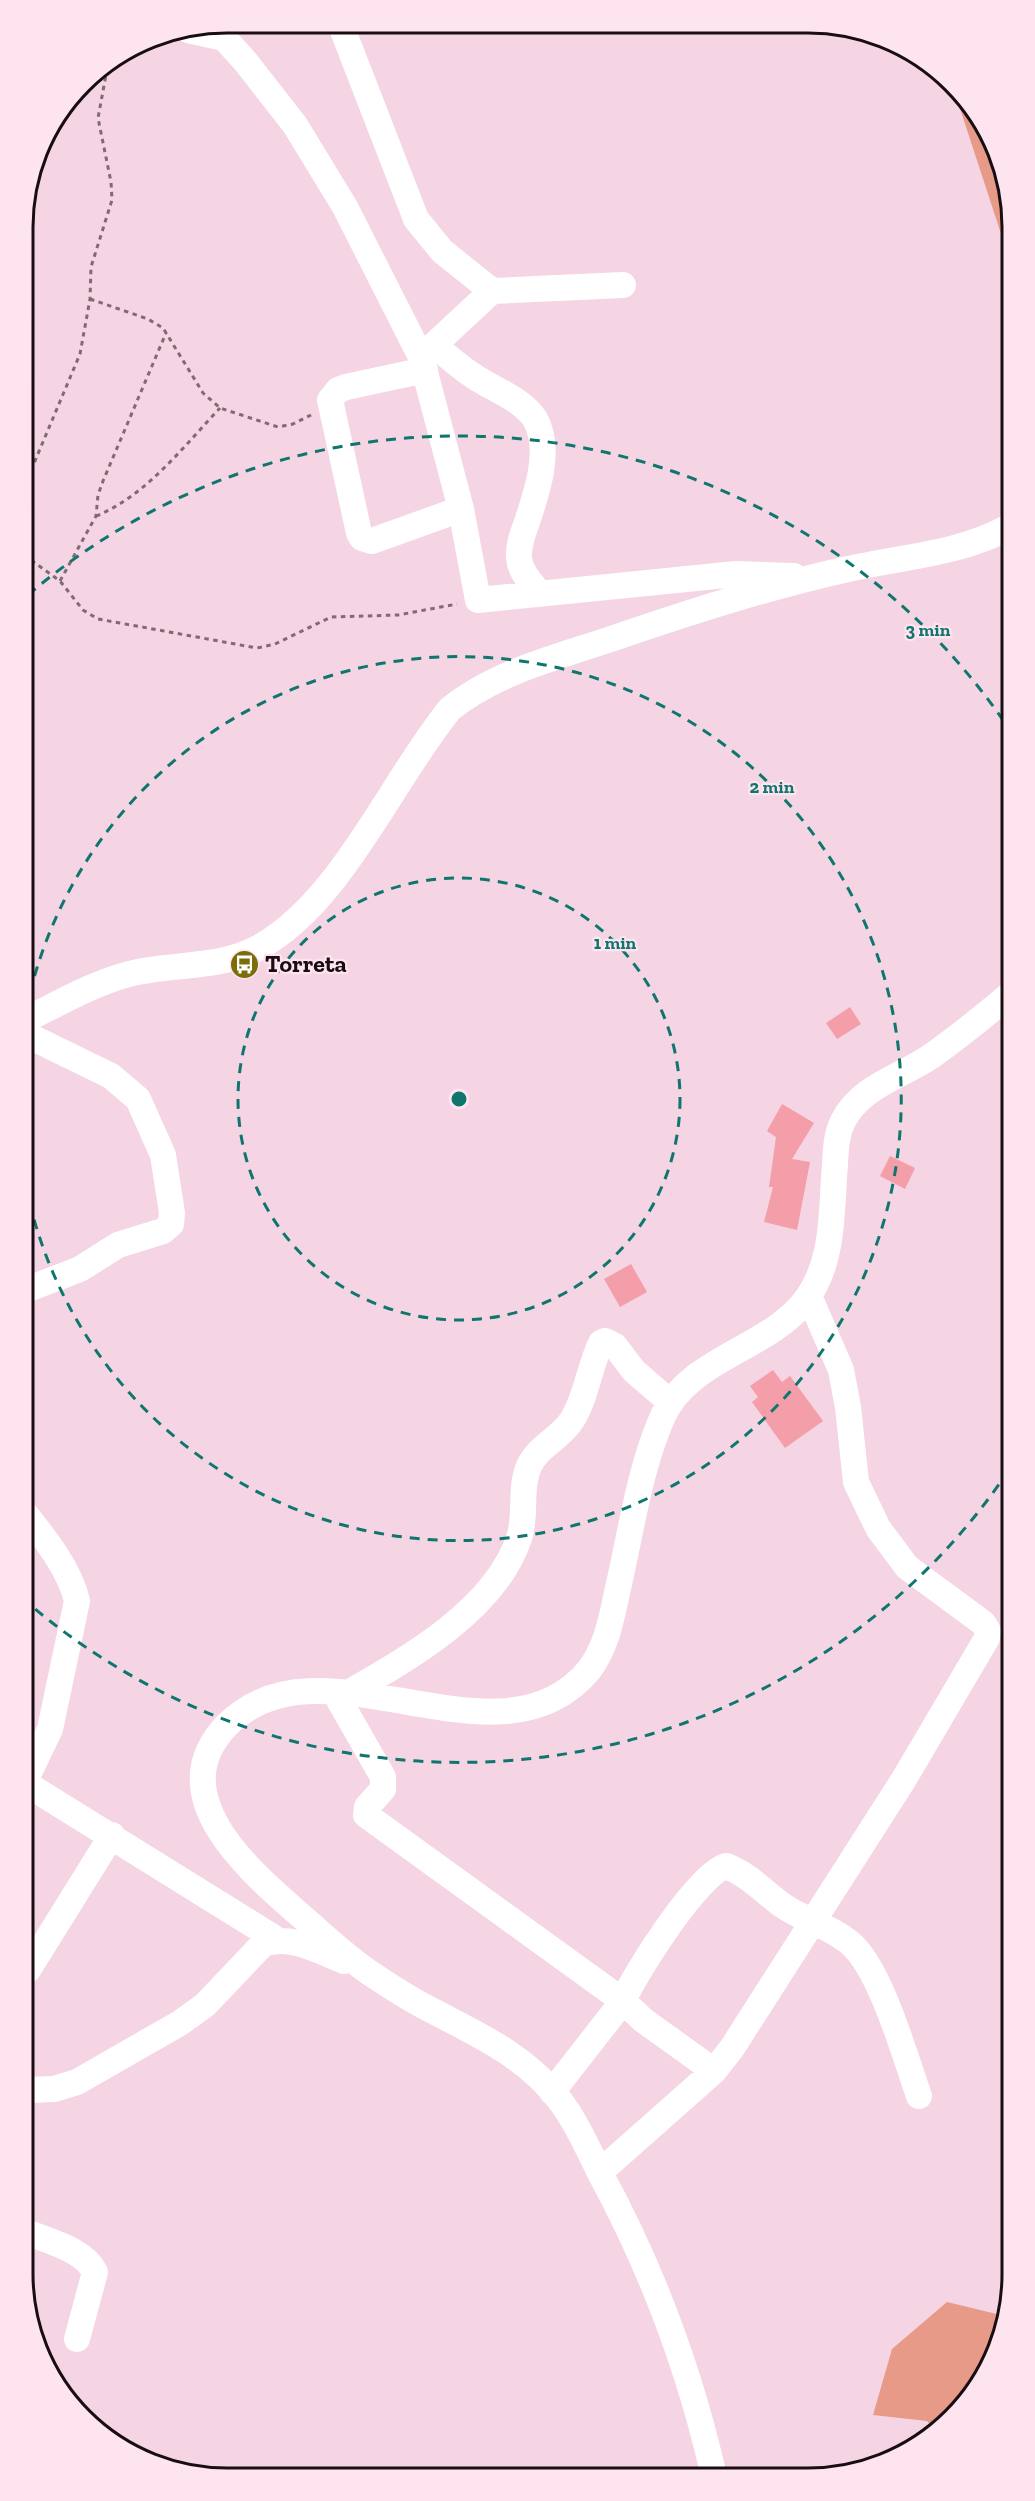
<svg xmlns="http://www.w3.org/2000/svg" width="1035" height="2501" font-family="'Zilla Slab',serif">
<style>
.green{fill:#e89a88}
.building{fill:#f39ea8}
.lines{fill:none;stroke-linecap:round;stroke-linejoin:round}
.path{stroke:#806b74;stroke-width:3;stroke-dasharray:4.5 4.5;stroke-linecap:butt}
.minor{stroke:#fff;stroke-width:26}
.ring{fill:none;stroke:#0f766e;stroke-width:3;stroke-dasharray:10 8}
.labels{text-anchor:middle;stroke-width:4.5;stroke-linejoin:round;paint-order:stroke}
.poi-label{font-size:24px;font-weight:bold;fill:#180d12;stroke:#fee4ef;text-anchor:start}
.rim{fill:none;stroke:#180d12;stroke-width:3}
.centre{fill:#0f766e;stroke:#fee4ef;stroke-width:3}
.ring-label{font-size:18px;text-anchor:middle;font-weight:bold;fill:#0f766e;stroke:#fee4ef;stroke-width:4.5;stroke-linejoin:round;paint-order:stroke}
</style>
<rect width="100%" height="100%" fill="#f5d4e3"/>
<path class="green" d="M951,81l55,93v75z
M947,2302l58,14 -8,36 -35,57 -26,22 -9,-10 -54,-6 19,-66z"/>
<path class="building" d="M850,1007l11,17 -24,15 -11,-16z
M782,1104l32,19 -22,36 18,3 -13,68 -33,-8 9,-35h-4l7,-50 -9,-6z
M890,1156l25,12 -10,21 -25,-13z
M631,1264l16,28 -27,15 -16,-28z
M773,1370l9,12 8,-6 33,45 -38,27 -33,-46 6,-5 -8,-11z"/>
<g class="lines">
<path class="path" d="M90,299l58,20 15,9 40,65 17,15 58,19 15,-3 18,-9
M24,487l56,-133 10,-55 1,-32 21,-67 -1,-18 -13,-64 10,-54
M96,516c50,-20 88,-70 124,-108
M24,555l36,26 23,29 15,9 159,29 18,-4 56,-27 67,-2 59,-11
M60,581l36,-65 2,-21 5,-14 63,-148"/>
<path class="minor" d="M340,23l76,196 26,32 50,40
M188,30l36,8 21,23 50,64 50,82 76,150
M623,285l-131,6 -71,66 40,152 17,91 258,-26 58,2
M436,346c12,11 25,22 39,31 18,12 48,23 60,42 17,30 2,73 -8,103 -4,11 -9,23 -8,36 1,14 12,24 20,35
M425,370l-79,17 -8,3 -8,10 29,133 3,5 10,3 89,-32
M25,1020c33,-16 69,-37 104,-46 42,-11 91,-5 129,-26 83,-45 133,-167 192,-239 44,-36 104,-51 158,-69 79,-27 159,-53 240,-71 53,-12 111,-15 159,-41
M25,1034l86,42 27,23 25,56 9,58 -1,11 -8,7 -45,14 -38,24 -54,21
M27,1516c19,24 43,54 50,85l-27,128 -22,46
M335,1693l48,84v12l-16,18 -1,8 257,186c12,-28 75,-127 103,-135 22,8 37,25 56,39 21,15 48,21 68,38 31,26 55,114 69,153
M346,1694c61,-34 150,-85 173,-156 8,-23 0,-49 10,-72 9,-20 32,-28 43,-46 15,-24 17,-53 29,-77l4,-2 10,5 19,25 36,31
M28,1785l248,154
M28,1970l84,-135
M29,2090l25,-1 23,-7 103,-59 25,-18 58,-61c28,-10 55,7 81,17
M552,2092l71,-91 20,19 71,51
M600,2172l114,-101 18,-23 172,-269 83,-141 1,-7 -5,-8 -76,-56 -29,-39 -22,-46 -8,-75 -7,-37 -32,-74
M29,2233c22,9 55,17 66,39l-18,67
M713,2472c-24,-104 -61,-203 -112,-297 -13,-26 -25,-54 -43,-77 -33,-42 -79,-63 -125,-87 -23,-11 -45,-26 -66,-40 -24,-17 -45,-37 -67,-56 -50,-44 -140,-119 -74,-189 94,-98 273,53 363,-56 18,-23 23,-54 29,-82 13,-56 21,-117 44,-170 26,-60 105,-68 143,-117 30,-39 26,-91 30,-137 1,-15 1,-29 8,-43 17,-34 57,-44 87,-64 27,-19 53,-40 78,-61"/>
</g>
<g class="ring">
<circle cx="459" cy="1099" r="221"/>
<path d="M26 1011A442 442 0 1 1 27 1191"/>
<path d="M1009 1470A663 663 0 0 1 28 1603M28 595A663 663 0 0 1 1005 723"/>
</g>
<defs>
<symbol id="bus-disc" viewBox="-11 -11 22 22"><circle r="9.5" fill="#7b6d08" stroke="#fee4ef"/><path d="M-5-6H5V4H4V6H2V4H-2V6H-4V4H-5ZM-3.5-4V0h7V-4ZM-3.5 1.2v1.5H-2V1.2ZM2 1.2v1.5H3.5V1.2Z" fill="#fff"/></symbol>
</defs>
<g fill-rule="evenodd">
<use href="#bus-disc" x="228" y="948" width="33" height="33"/>
</g>
<g class="labels">
<g class="poi-label">
<text x="265" y="972">Torreta</text>
</g>
</g>
<path d="M0 0H1035V2501H0ZM227 33H808A194 194 0 0 1 1002 227V2274A194 194 0 0 1 808 2468H227A194 194 0 0 1 33 2274V227A194 194 0 0 1 227 33Z" fill="#fee4ef" fill-rule="evenodd"/>
<path class="rim" d="M227 33H808A194 194 0 0 1 1002 227V2274A194 194 0 0 1 808 2468H227A194 194 0 0 1 33 2274V227A194 194 0 0 1 227 33Z"/>
<circle cx="459" cy="1099" r="9" class="centre"/>
<g class="ring-label">
<text x="928" y="636">3 min</text>
<text x="772" y="793">2 min</text>
<text x="615" y="949">1 min</text>
</g>
</svg>
